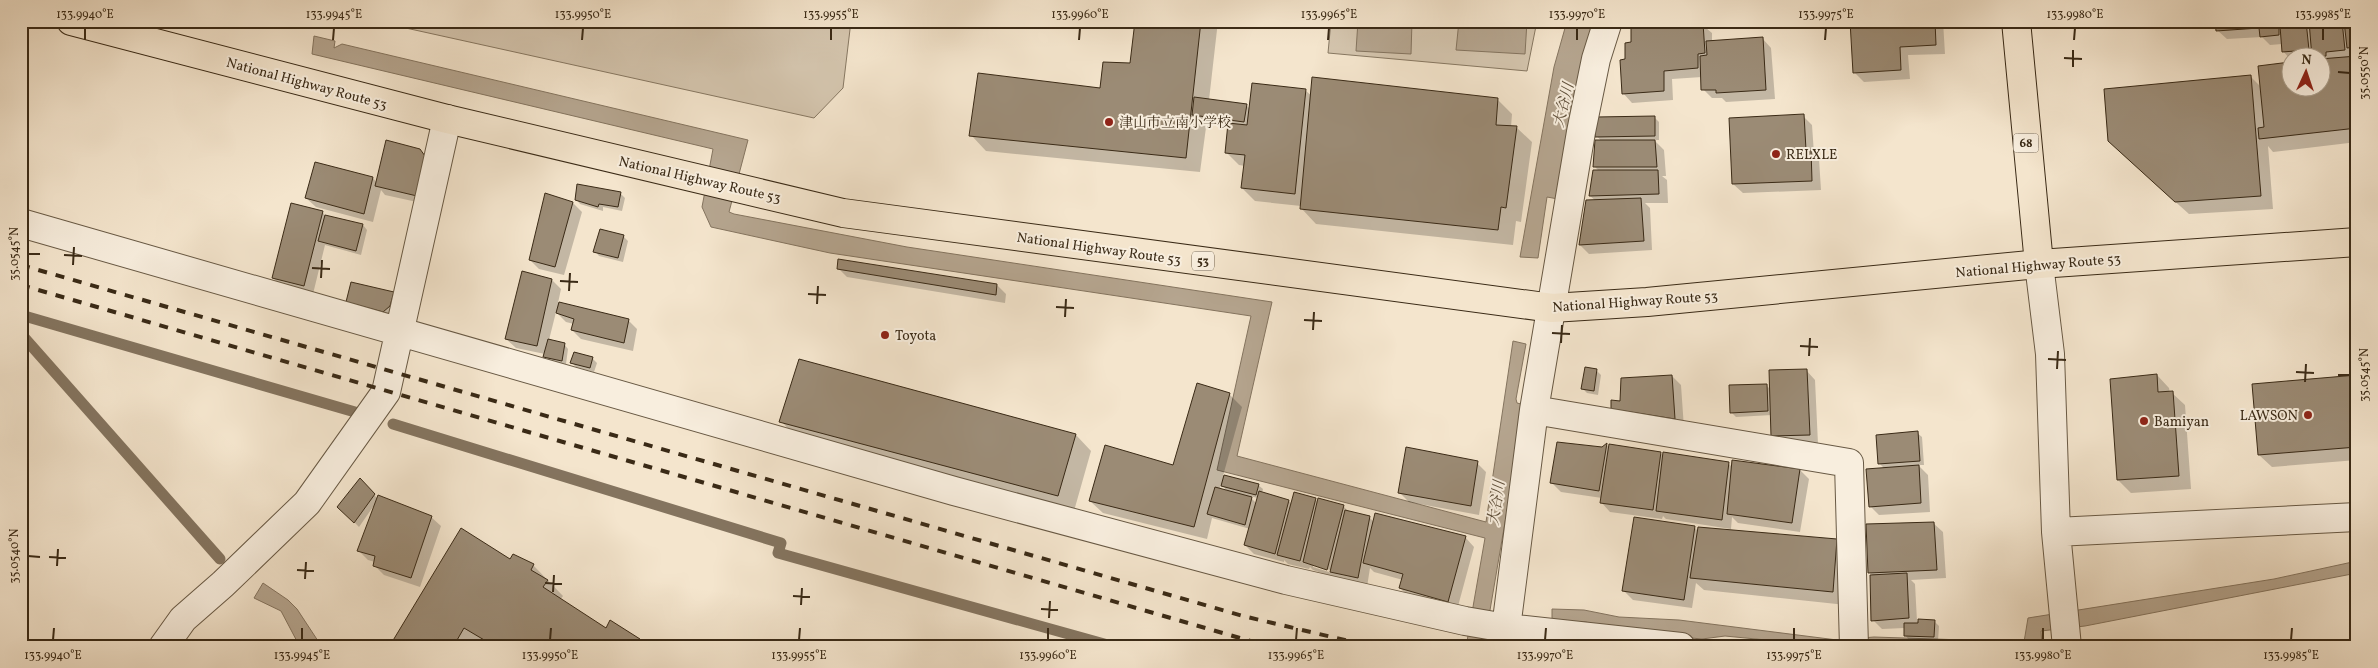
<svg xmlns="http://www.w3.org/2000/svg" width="2378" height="668" font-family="Vollkorn,'Noto Serif JP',serif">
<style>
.green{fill:#d4c5ae;stroke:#877862}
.water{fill:#b5a58f;stroke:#84745f}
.shadow{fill:#0003;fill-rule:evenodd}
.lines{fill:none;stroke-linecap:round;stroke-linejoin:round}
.stream{stroke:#84745f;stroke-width:11}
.building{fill:#9b8b75;stroke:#3a2a16}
.minor-casing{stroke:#685944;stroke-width:30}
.major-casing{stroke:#3a2a16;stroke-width:30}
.highway-casing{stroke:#3a2a16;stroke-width:30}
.minor{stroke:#f8eede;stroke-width:28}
.major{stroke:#f4e5cd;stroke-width:28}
.highway{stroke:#f4e5cd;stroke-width:28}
.rail{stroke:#3a2a16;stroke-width:4;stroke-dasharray:9 9;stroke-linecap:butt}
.ticks{fill:none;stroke:#3a2a16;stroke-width:2}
.poi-dot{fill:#8f2418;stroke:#f8eede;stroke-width:2}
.labels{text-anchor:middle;stroke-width:4;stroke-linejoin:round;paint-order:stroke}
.shield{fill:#f8eede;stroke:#736552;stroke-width:1}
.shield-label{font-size:12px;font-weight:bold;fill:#3a2a16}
.street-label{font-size:14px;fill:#3a2a16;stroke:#f8eede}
.poi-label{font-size:14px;fill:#3a2a16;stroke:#f8eede;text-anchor:start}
.water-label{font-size:15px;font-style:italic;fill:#5f4f3a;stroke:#f8eede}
.neatline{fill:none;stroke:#3a2a16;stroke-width:2}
.ticks-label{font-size:12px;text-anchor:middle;fill:#3a2a16}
</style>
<rect width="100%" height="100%" fill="#f4e5cd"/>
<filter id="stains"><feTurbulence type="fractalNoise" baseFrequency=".004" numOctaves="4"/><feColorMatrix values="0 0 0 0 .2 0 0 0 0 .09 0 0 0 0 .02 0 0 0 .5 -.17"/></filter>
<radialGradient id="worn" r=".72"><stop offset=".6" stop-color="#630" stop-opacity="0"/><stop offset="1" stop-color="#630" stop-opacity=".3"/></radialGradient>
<path class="green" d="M374,21h477l-8,67 -29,30z
M1331,21h206l-10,50 -199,-18z"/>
<path class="water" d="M1358,21h54l-1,33 -55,-3z
M1459,21h68l-2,33 -69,-4z
M1567,21h28l-37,178 -11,-2 -9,61 -18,-1 34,-190z
M314,36l21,5 -1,7 8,-4 406,96 -19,72 5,2 173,33 365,55 -35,154 249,66 27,-181 13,3 -10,55 1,4 8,2 -36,211v31h-23l19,-109 -268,-68 34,-154 -421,-63 -119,-26 -9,-20 11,-58 -401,-95z
M2357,561v12l-272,53 -44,5 1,16h-204l-113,-11 -23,3 -85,-8 -31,-9 -34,-1v-12l32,1 35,7 60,3 158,20 37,-3 150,5 4,-24 246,-39z
M263,583l25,17 9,9 25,38h-22l-19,-36 -27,-13z"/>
<path class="shadow" d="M953,21h40v5z
M1136,21h82l-9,79 37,5 4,4 3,-25 53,7 6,5 185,3 15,15 -1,13h5l16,15 -11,80 -5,-1 -3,24 -197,-21 -15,-16v-2l-46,-5 -13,-13 3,-22 -6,-1 -13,-13 3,-29 -22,-3 -7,52 -214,-21 -15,-16 130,-46 30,-24z
M1637,21h69v7l6,5v9l50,-4 9,10 4,51 -49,3 -4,-4h-10l-9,-9 -1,-12 -30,2 1,21 -41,3 -9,-10 3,-33 11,-32z
M1851,21h92l2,33 -37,1 2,24 -46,3 -9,-9z
M2216,21h141v35l-4,-4v5h4v85l-84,10 -5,-6 5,63 -84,5 -67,-60 128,-78 11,11 -2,-20 31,-3v24h30v-30l-30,1 -7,-8 -1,-7 -12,1 -8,-8 -35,2 -10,-9z
M1803,116l9,9 2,29 5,5 2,31 -78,3 -10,-9z
M1655,118l4,4v18h-5l10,10 2,26h-4l5,4 1,23h-23l5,5 2,42 -63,4 -9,-9 16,-44 -6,-5 9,-25 -4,-4 6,-26 -4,-5z
M419,150l10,10 -3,44 -41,-9 -4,-5 -8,32 -57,-15 -10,-9 67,-20 4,5z
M620,193l5,5 -3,13 -19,-4v4l-23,-7 -4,-5z
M573,203l9,9 -18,63 -25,-6 -9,-9z
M322,212l4,4 37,9 4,5 -6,25 -36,-10 -12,49 -31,-7 -9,-9z
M623,236l5,5 -5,21 -24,-6 -4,-5z
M838,268l159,17 9,9 -1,9 -158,-26z
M523,272l29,8 9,9 -3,14 70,17 9,9 -4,22 -52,-12 -9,-9 2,-6 -8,-2 -10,-10 -7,28 15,4 4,5 -2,15 -17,-3 -4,-5v-2l-29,-6 -10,-9z
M393,293l4,5 -3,13 -6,5 -36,-10 -4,-5z
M592,358l5,5 -3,9 -18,-5 -4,-4z
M800,361l276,74 15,16 -17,60 -278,-74 -15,-16z
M1596,370l5,5 -3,20 -11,-2 -4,-4z
M1806,370l9,10 3,64h-36l-10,-9v-20l-36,2 -5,-5 35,-27 5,5z
M2157,375l12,13 1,5h2l13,12 6,84 -60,4 -13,-13z
M1672,376l9,9 3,43 -63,-10 -9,-9z
M2357,376v84l-85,7 -13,-12z
M1229,394l13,13 -19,69 35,9 5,4 -1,4 27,8 3,3 23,-5 3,3 25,4 7,7 19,4 5,5 91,15 9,10 -17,63 -48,-13 -9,-9 3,-8 -29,-8 -4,-4 -3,19 -26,-6 -4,-4 -1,1 -23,-8 -3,-3 -1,2 -21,-5 -4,-4v2l-30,-8 -9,-9 5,-16 -38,-11 -5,21 -104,-26 -13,-12 84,-34zM1221,484l7,8 -8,-3zM1249,496l9,2 -1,6zM1313,564l20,7 -1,2 -19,-6z
M1917,433l5,4 2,28h-6l10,10 2,37 -51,3 -9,-9 15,-37 -6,-6z
M1607,445l2,3 51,5 4,3 64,7 5,5 67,2 9,9 -9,53 -62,-9 -6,-6 -1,12 -65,-10 -3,-3 -1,3 -52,-7 -9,-10 1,-4 -41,-6 -9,-9z
M1477,463l9,9 -7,43 -70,-13 -9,-9z
M360,480l18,19 53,18 10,9 -21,61 -36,-12 -9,-9v-4l-7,-2 -9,-9 16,-47 -16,23 -20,-20z
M1933,523l10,9 3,46 -35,2 4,4 2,37h17l5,5 -1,15 -29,-1 -4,-5v-7l-23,1 -9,-9v-44l-4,-4z
M1694,527l5,5 137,9 13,12 -3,52 -142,-15 -8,-7 -4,25 -59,-8 -9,-9z
M510,561l23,4 30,31 -3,4 46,30 33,10 7,7h-159l-7,-5 -3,5h-87z"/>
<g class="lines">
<path class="stream" d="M21,315l334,97
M21,334l199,225
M393,424l388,119 -3,10 337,94"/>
</g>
<path class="building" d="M1135,21h66l-15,137 -217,-22 9,-63 122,15 3,-26 27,1z
M1635,21l68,2 2,30 -7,1v14l-34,3v20l-42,3 -2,-34 5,-1v-16l6,-1v-15l5,-1z
M1850,21h85l1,24 -36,2 1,23 -48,3z
M2215,21h75v1l-11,2v11l-19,2 -1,-9 -43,3z
M2291,21h15l3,29 -27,2 -2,-26 12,-1z
M2309,21h33l3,29 -19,2v4l-14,2z
M2344,21h13v31l-2,-5 -8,1z
M1763,37l3,53 -50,3v-3h-15l-1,-34 7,-1 -1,-14z
M2357,56v72l-98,11 -1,-11 6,-1 -6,-61 32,-4v26h30v-29z
M2251,75l10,121 -86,6 -67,-61 -4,-52z
M1312,77l186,21 -2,27 21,1 -11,82 -5,-1 -3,23 -198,-21z
M1252,83l54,6 -11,105 -54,-6 4,-33 -20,-2 3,-30 19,2z
M1194,97l53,7 -3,18 -52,-7z
M1804,114l2,36 5,-1 1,32 -80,3 -3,-66z
M1655,116v20l-60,1 1,-20z
M386,140l34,9 5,7 -8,40 -42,-10z
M1595,140h60l2,27h-64z
M315,162l58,15 -9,37 -59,-16z
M1593,170h65l1,24 -70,2z
M577,184l44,8 -3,15 -19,-3 -1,3 -23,-7z
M545,193l28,9 -18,65 -26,-7z
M1641,198l3,43 -65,4 7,-45z
M291,203l32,8 -19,75 -32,-8z
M325,215l38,9 -7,27 -38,-10z
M600,229l24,6 -6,23 -25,-6z
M838,259l159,25 -1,11 -159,-26z
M522,271l30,8 -15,67 -32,-7z
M351,282l43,10 -4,14 -7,6 -37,-10z
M559,302l70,17 -5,24 -53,-13 3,-11 -18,-6z
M548,339l17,4 -3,18 -19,-4z
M574,352l19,5 -3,11 -20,-5z
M799,359l277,75 -18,62 -279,-74z
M1585,367l12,2 -3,22 -13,-2z
M1807,369l3,66 -39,1 -2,-66z
M2157,374l1,18 15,-1 6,85 -62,4 -7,-101z
M1672,375l3,44 -64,-10v-9l9,1 1,-23z
M2357,375v72l-99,8 -6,-71z
M1197,383l33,10 -36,134 -105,-26 16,-56 68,20z
M1767,384l1,27 -38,2 -1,-28z
M1918,431l2,30 -42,3 -2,-29z
M1557,442l45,5 5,-4 -8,48 -49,-8z
M1609,444l52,8 -8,58 -53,-7z
M1406,447l72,14 -7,45 -73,-13z
M1663,452l66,10 -7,58 -66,-9z
M1732,460l68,9 -8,54 -65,-9z
M1919,465l2,38 -52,4 -3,-38z
M1224,475l35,9 -3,11 -35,-9z
M360,478l15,16 -21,29 -17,-16z
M1215,487l37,10 -7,28 -38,-11z
M1259,491l30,9 -14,54 -31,-9z
M1294,492l22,6 -16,63 -23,-6z
M378,495l54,21 -21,62 -38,-12 2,-10 -18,-5z
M1318,498l26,7 -17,65 -24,-8z
M1345,510l25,6 -12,62 -28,-6z
M1375,513l91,23 -18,66 -49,-14 4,-14 -40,-11z
M1634,517l61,9 -11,74 -62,-9z
M1934,522l3,48 -69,3 -2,-49z
M1698,527l139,12 -4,53 -143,-14z
M461,528l49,31 3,-5 21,10 -3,6 17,10 -5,7 63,41 4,-8 30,19 -5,6 3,2h-142l-32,-19 -11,19h-64z
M1907,573l2,45 -38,3 -1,-46z
M1918,619l17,1 -1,17 -30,-1v-13h14z"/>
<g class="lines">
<defs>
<path id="minor" d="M1608,21l-12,38 -15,73 -47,278 -28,218 175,19
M21,223l933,268 332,89 179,41 41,7
M2039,264l11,90 6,178 11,115
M1534,410l315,53 5,184
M2056,532l301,-15
M163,647l20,-28 40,-35 84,-81 79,-111 61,-273"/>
<path id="major" d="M2016,21l23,243"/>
<path id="highway" d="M71,21l376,98 396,94 709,95 95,-6 392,-38 318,-22"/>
</defs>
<use href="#minor" class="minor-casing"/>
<use href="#major" class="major-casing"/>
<use href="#highway" class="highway-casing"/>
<use href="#minor" class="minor"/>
<use href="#major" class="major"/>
<use href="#highway" class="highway"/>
<path class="rail" d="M21,265l1222,351 131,31
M21,285l1250,362"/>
</g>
<path class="ticks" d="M85,40v-12M333,40l1,-12M582,40l1,-12M831,40v-12M1079,40l1,-12M1328,40l1,-12M1577,40v-12M1825,40l1,-12M2074,40l1,-12M2323,40v-12M2064,58l18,1M2073,67v-17M2338,72l12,1M28,254h12M64,255l18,1M73,265l1,-18M312,268l18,1M321,278l1,-18M560,281l18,1M569,291l1,-18M808,294l18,1M817,304l1,-18M1056,307l18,1M1065,317l1,-18M1304,320l18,1M1313,330l1,-18M1552,333l18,1M1561,343l1,-18M1800,346l18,1M1809,356l1,-18M2048,359l18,1M2057,369l1,-18M2296,372l18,1M2338,375h12M2305,382l1,-18M28,556l12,1M49,557l17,1M57,566l1,-17M297,570l17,1M305,579l1,-17M545,583l17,1M553,592l1,-17M793,596l17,1M801,605l1,-17M1041,609l17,1M1049,618l1,-17M53,640l1,-12M302,640v-12M550,640l1,-12M799,640l1,-12M1048,640v-12M1296,640l1,-12M1545,640l1,-12M1794,640v-12M2043,640v-12M2291,640l1,-12"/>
<g class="poi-dot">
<circle cx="1109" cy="122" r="5"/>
<circle cx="1776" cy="154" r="5"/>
<circle cx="885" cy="335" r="5"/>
<circle cx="2308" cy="415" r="5"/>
<circle cx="2144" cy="421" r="5"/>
</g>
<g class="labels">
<g class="shield">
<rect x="2013.5" y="133.5" width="25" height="19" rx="4"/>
<rect x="1192" y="251.5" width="22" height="19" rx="4"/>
</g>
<g class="shield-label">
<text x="2026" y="147">68</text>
<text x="1203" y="265">53</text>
</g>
<g class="street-label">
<text transform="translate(307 83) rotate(15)" y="5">National Highway Route 53</text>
<text transform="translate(700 179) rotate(13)" y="5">National Highway Route 53</text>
<text transform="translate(1099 248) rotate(8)" y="5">National Highway Route 53</text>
<text transform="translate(2038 265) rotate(-5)" y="5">National Highway Route 53</text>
<text transform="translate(1635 301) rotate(-4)" y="5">National Highway Route 53</text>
</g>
<g class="poi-label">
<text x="1119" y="127">津山市立南小学校</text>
<text x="1786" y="159">RELXLE</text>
<text x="895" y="340">Toyota</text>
<text x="2298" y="420" text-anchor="end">LAWSON</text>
<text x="2154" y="426">Bamiyan</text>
</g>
<g class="water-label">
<text transform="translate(1563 105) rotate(-76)" y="5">大谷川</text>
<text transform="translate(1496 503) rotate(-82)" y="5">大谷川</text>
</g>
</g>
<rect width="2378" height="668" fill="none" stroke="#f4e5cd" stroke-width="55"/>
<g transform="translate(2306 72) rotate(3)"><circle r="24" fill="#f8eede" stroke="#aca08e"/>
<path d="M0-4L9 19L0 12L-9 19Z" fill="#8f2418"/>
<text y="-8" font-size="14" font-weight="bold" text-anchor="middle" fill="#3a2a16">N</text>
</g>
<rect x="28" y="28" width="2322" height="612" class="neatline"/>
<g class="ticks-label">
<text x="85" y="18">133.9940°E</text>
<text x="334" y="18">133.9945°E</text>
<text x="583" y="18">133.9950°E</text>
<text x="831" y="18">133.9955°E</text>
<text x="1080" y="18">133.9960°E</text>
<text x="1329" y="18">133.9965°E</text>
<text x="1577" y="18">133.9970°E</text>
<text x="1826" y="18">133.9975°E</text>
<text x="2075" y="18">133.9980°E</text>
<text x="2323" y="18">133.9985°E</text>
<text transform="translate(2364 73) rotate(-90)" y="4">35.0550°N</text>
<text transform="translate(14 254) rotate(-90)" y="4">35.0545°N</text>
<text transform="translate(2364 375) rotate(-90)" y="4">35.0545°N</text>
<text transform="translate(14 556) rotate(-90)" y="4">35.0540°N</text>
<text x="53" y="659">133.9940°E</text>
<text x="302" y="659">133.9945°E</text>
<text x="550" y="659">133.9950°E</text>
<text x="799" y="659">133.9955°E</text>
<text x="1048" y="659">133.9960°E</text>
<text x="1296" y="659">133.9965°E</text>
<text x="1545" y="659">133.9970°E</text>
<text x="1794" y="659">133.9975°E</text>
<text x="2043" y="659">133.9980°E</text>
<text x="2291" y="659">133.9985°E</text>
</g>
<rect width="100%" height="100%" filter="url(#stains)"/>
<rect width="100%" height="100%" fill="url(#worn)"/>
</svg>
